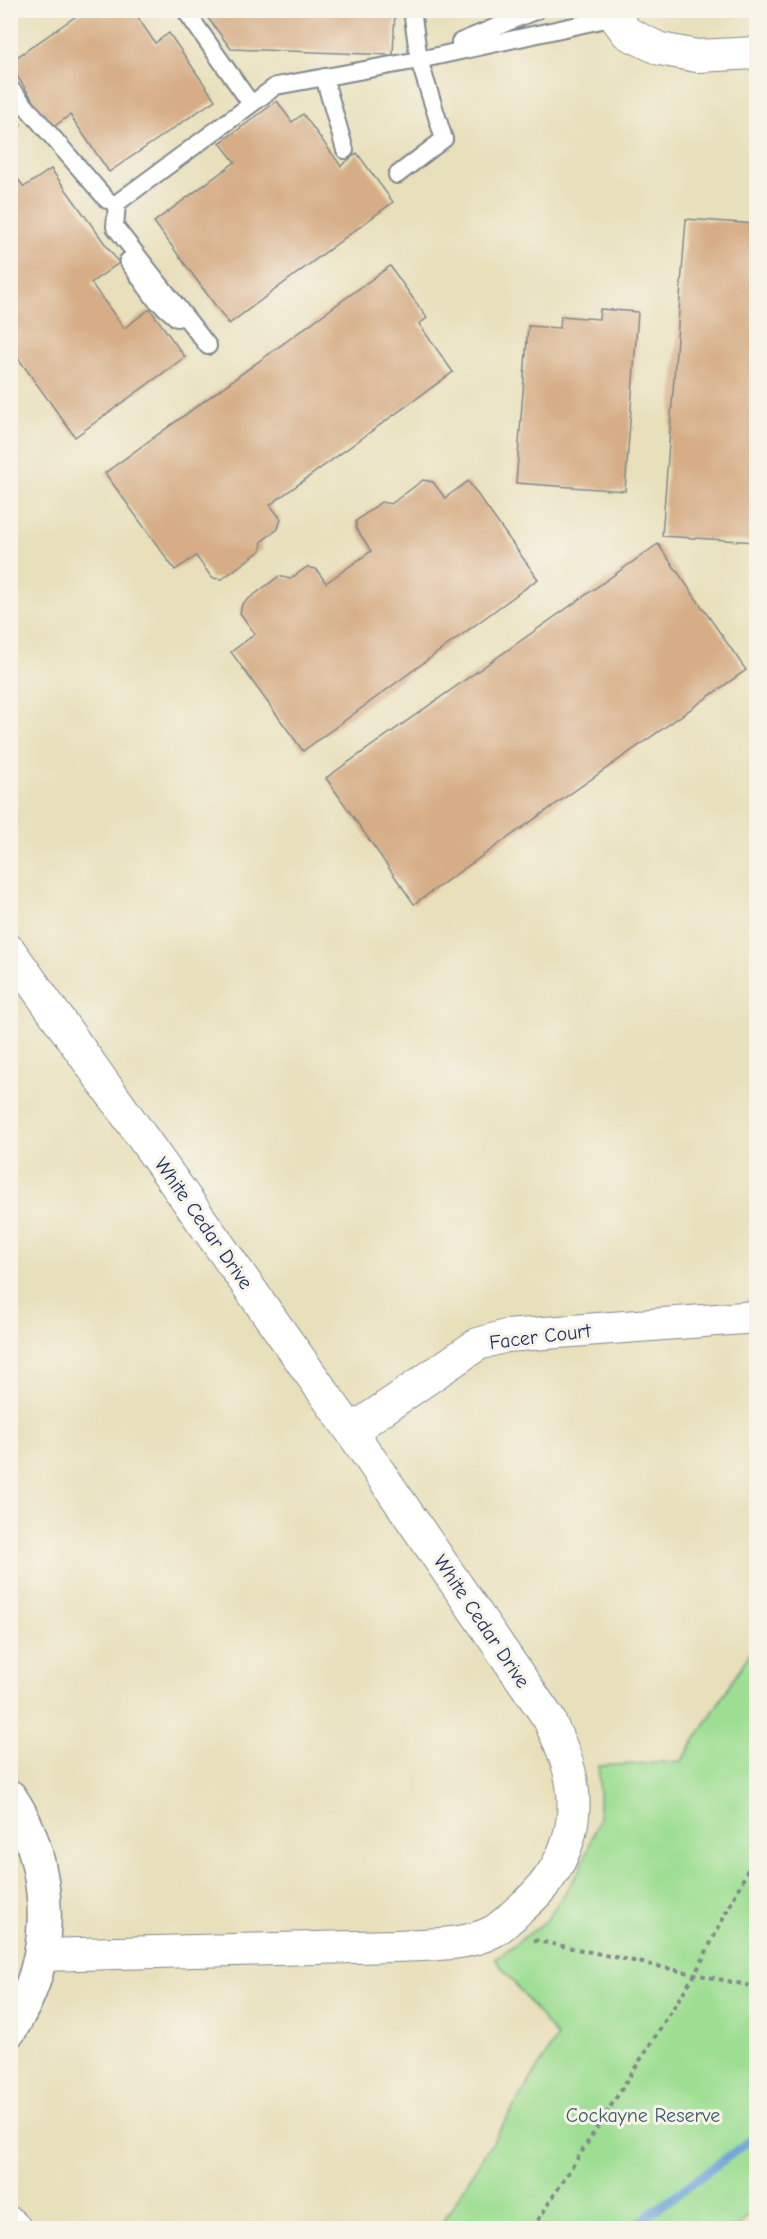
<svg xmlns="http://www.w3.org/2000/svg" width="767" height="2239" font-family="'Comic Neue',sans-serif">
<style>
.green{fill:#9ede93;stroke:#5c8678;stroke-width:1.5}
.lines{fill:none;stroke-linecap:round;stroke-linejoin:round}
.stream{stroke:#6ba0d8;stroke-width:9}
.building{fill:#d6ad86}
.service-casing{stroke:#82888c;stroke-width:20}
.minor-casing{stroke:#82888c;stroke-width:34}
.tertiary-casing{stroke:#82888c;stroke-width:36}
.path{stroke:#82888c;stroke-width:4;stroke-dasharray:4.5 4.5;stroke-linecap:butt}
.service{stroke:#fff;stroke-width:16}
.minor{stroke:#fff;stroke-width:32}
.tertiary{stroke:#fff;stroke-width:33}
.labels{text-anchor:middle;stroke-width:6;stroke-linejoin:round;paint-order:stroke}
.street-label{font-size:20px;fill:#1b2f5e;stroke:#f7f3e8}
.park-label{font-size:20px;fill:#3c5b6b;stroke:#f7f3e8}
</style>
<rect width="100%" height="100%" fill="#f7f3e8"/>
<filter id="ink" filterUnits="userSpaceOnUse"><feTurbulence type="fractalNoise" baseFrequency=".0167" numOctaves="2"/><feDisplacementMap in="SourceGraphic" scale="12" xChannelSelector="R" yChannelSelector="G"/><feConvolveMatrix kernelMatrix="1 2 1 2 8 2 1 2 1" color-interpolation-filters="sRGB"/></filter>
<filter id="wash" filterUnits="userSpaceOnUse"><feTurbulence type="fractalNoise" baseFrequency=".008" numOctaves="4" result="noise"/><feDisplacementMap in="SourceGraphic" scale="24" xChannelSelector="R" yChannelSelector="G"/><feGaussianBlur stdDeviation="1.35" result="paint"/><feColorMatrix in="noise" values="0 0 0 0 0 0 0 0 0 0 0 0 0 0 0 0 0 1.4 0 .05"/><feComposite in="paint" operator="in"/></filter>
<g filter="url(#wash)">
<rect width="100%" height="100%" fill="#e8e0bb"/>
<path class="green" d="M756,1643v563l-18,22h-299l118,-191 -62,-78 51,-38 34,-51 19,-51v-53l83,-5z"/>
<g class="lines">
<path class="stream" d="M631,2228l125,-92"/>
</g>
<g id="blocks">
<path class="building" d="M85,10h48l22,33 14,-10 46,67 -106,72 -39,-57 -18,13 -42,-62v-4z
M202,10h193l-2,45 -162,-6z
M277,101l15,21 11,-8 38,52 16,-13 36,49 -164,122 -75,-102 81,-60 -15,-19z
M10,110l11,15 -11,8z
M10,169l14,18 27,-18 68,94 -28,20 33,45 26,-19 35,48 -110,80 -65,-90z
M686,219l70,5v318l-94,-6z
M390,266l37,52 -8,6 34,48 -183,133 11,14 -3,10 -16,12 -1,9 -39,29 -10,-1 -16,-22 -21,14 -70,-97z
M600,309l38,3 -13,179 -109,-8 12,-157 32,2 1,-12 38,3z
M423,480l10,2 12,16 23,-17 70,98 -235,172 -72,-99 24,-18 -15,-21 2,-9 37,-28 11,3 17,-12 9,2 10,14 45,-32 -15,-23v-7l25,-19 10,2z
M658,544l88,126 -332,234 -88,-126z"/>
</g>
</g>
<g filter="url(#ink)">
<use href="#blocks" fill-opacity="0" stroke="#82888c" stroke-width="1.5"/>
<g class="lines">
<defs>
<path id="service" d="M185,10l62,88
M460,42l77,-32
M324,77l21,73
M10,88l97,112
M397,175l47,-36 -25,-79 -7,-50
M128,261l27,38 22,19
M208,346l-93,-119 2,-24 159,-117 143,-26 196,-43"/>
<path id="minor" d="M610,10l17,23 33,16 37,7 59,-3
M10,951l341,480 198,288c5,13 12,25 16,38 21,58 2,113 -45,152 -8,7 -18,18 -28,23 -29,15 -67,12 -99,14l-352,9
M351,1431l127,-87 28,-8 250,-19
M10,2223l5,5"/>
<path id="tertiary" d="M10,1797c30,43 41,109 30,160 -5,26 -16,50 -30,73"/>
</defs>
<use href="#service" class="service-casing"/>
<use href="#minor" class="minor-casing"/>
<use href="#tertiary" class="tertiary-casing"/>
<path class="path" d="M534,1940l222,47
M533,2228l162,-254 61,-120"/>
<use href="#service" class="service"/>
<use href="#minor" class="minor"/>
<use href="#tertiary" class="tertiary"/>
</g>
</g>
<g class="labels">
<g class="street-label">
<text transform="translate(204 1223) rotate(55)" y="7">White Cedar Drive</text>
<text transform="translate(540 1336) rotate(-7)" y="7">Facer Court</text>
<text transform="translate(482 1621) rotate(56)" y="7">White Cedar Drive</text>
</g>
<g class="park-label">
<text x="643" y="2122">Cockayne Reserve</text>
</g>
</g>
<rect width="767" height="2239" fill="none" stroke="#f7f3e8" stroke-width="36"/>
</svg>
